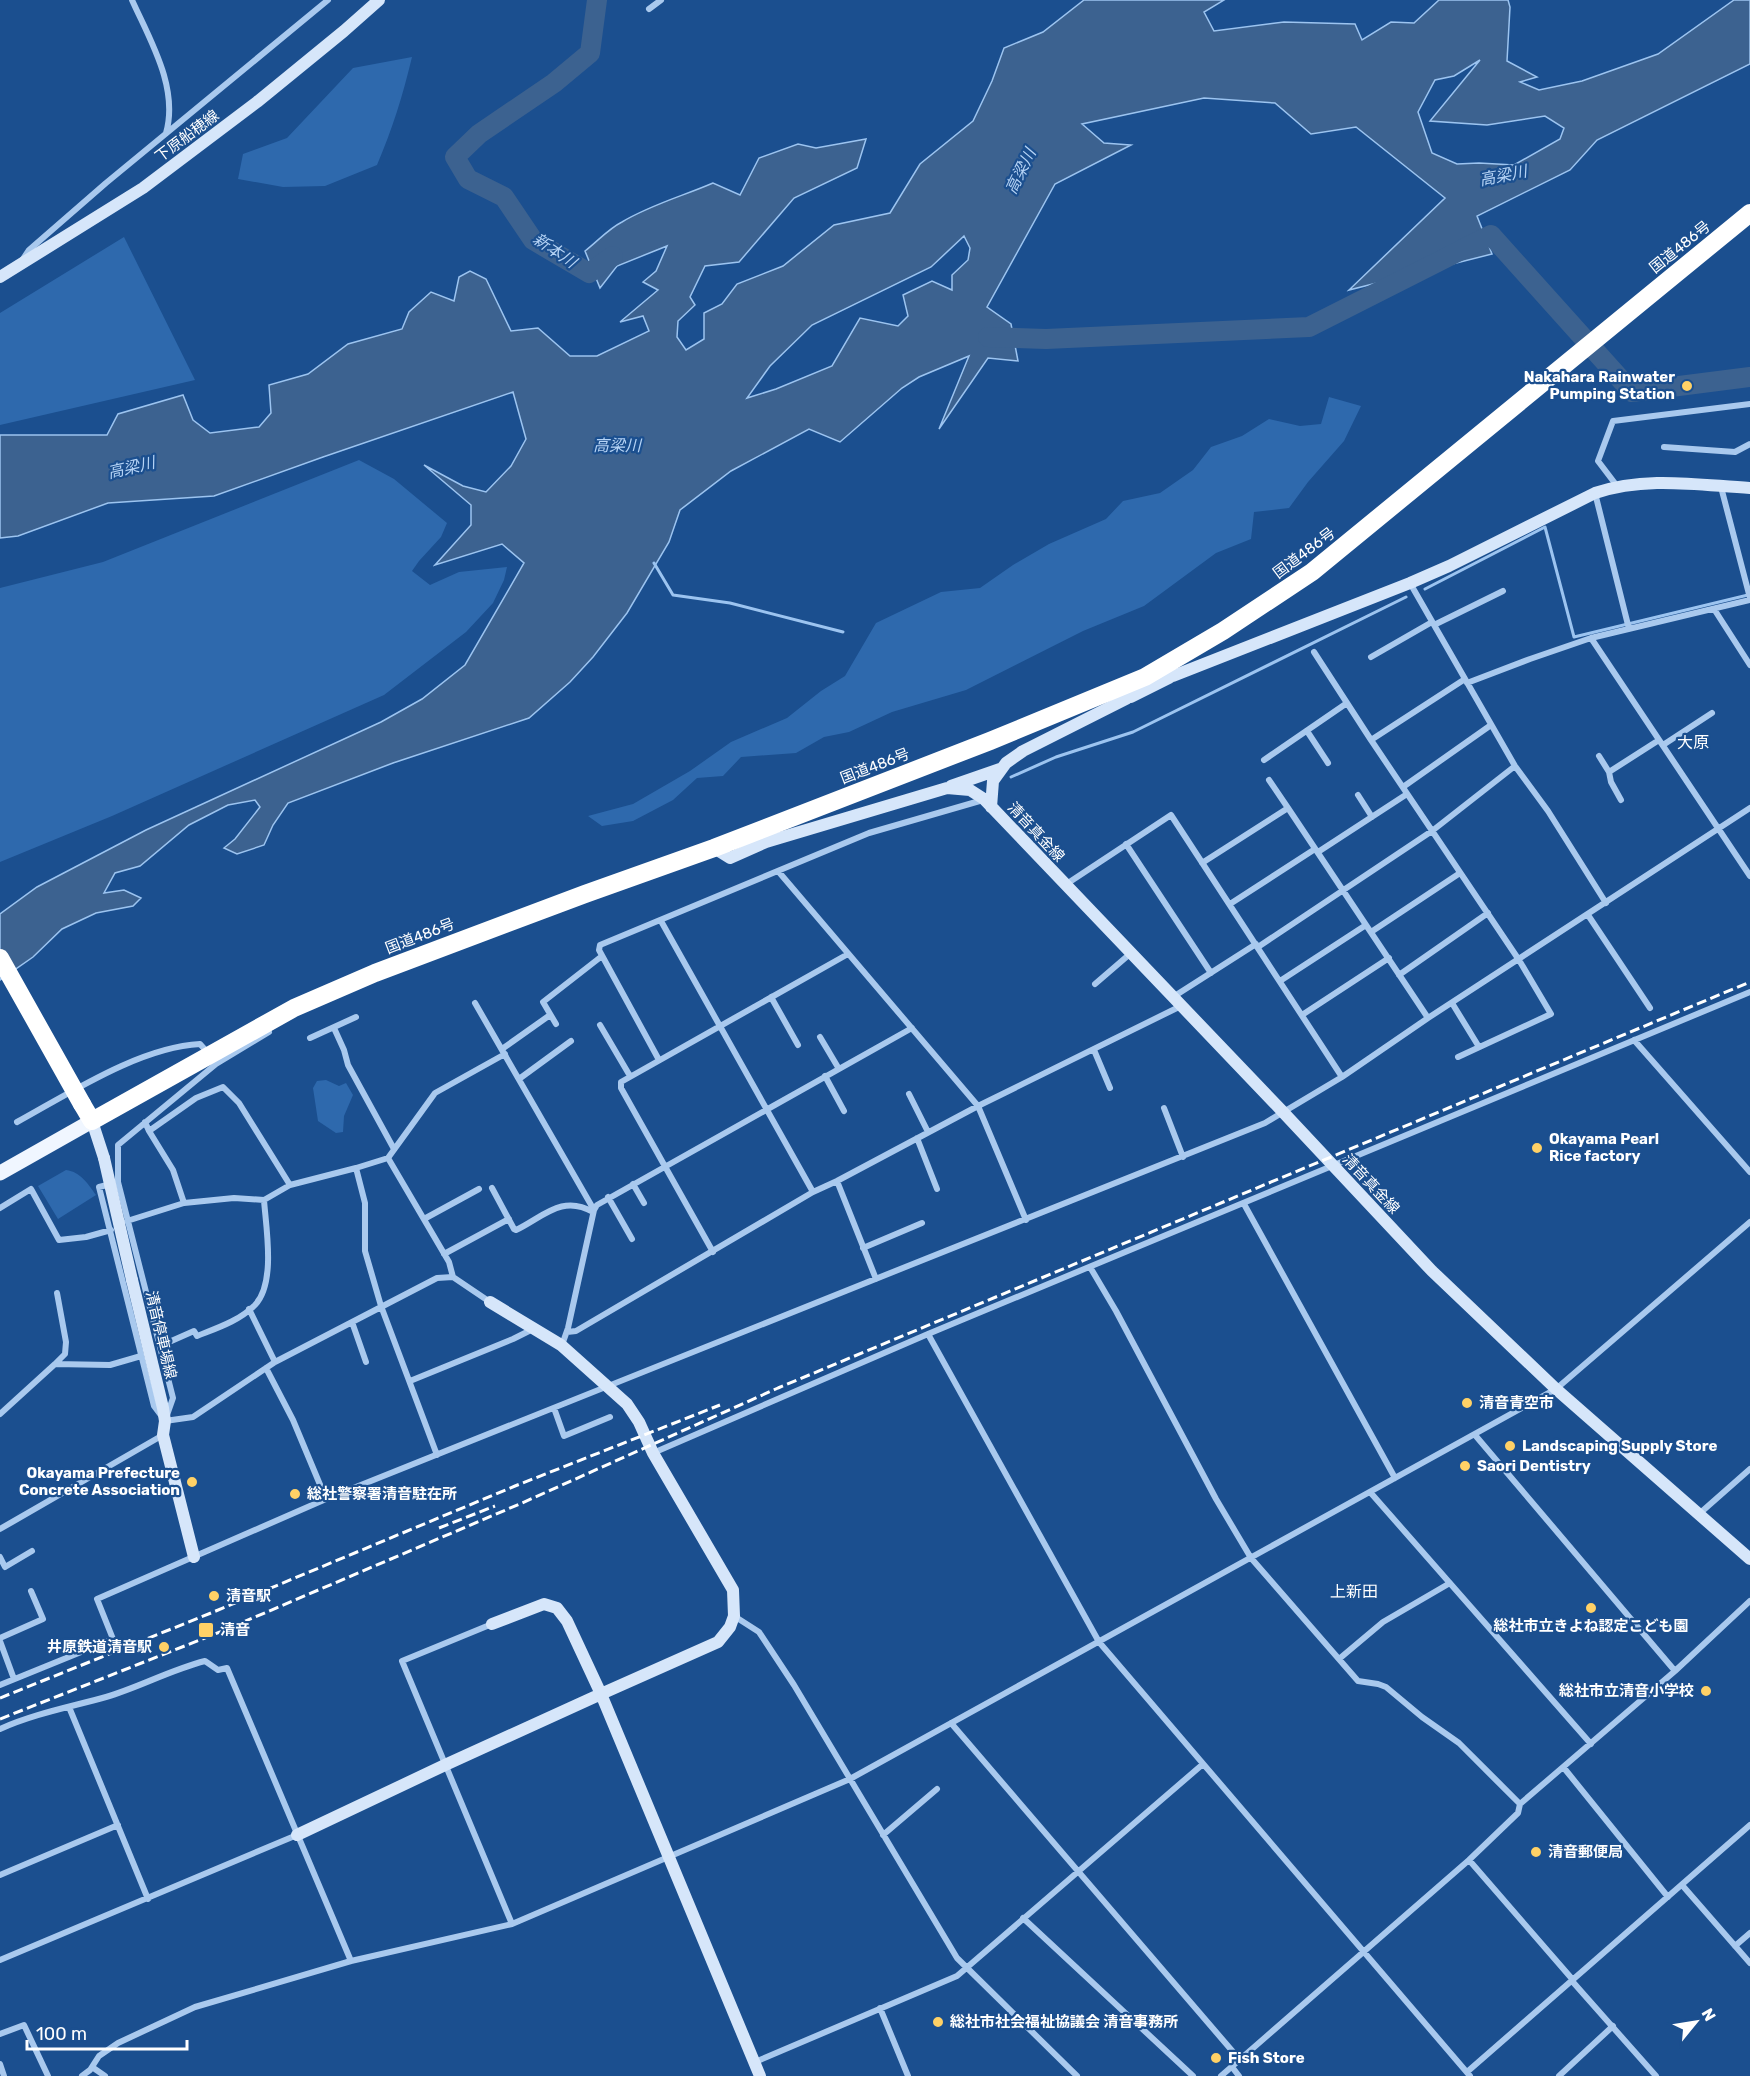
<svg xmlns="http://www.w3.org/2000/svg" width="1750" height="2076" font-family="Rubik,'Noto Sans JP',sans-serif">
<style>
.green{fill:#2e69ad}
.water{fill:#3c6290;stroke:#9cc4f0;stroke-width:1.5;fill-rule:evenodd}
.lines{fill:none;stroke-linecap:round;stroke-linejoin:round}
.stream{stroke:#9cc4f0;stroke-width:3}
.river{stroke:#3c6290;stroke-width:20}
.street{stroke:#a9c9ee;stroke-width:6}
.secondary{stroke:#d6e6fa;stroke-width:12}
.primary{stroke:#f0f6ff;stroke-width:15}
.highway{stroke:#fff;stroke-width:18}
.rail{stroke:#fff;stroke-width:3;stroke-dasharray:10 4.5;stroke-linecap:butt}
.secondary-bridge{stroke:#d6e6fa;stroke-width:12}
.highway-bridge{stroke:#fff;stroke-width:18}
.poi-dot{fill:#ffd166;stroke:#1b4f8f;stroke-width:2}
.labels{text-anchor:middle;stroke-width:4.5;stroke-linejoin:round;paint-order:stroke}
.street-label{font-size:15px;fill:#fff;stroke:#1b4f8f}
.poi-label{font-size:15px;font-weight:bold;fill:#fff;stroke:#1b4f8f;text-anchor:start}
.water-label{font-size:16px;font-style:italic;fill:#b5d3f5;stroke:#1b4f8f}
.neighbourhood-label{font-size:16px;fill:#fff;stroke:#1b4f8f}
</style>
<rect width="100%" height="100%" fill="#1b4f8f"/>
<path class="green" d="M412,57c-9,38 -20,73 -35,108l-52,21 -42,1 -45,-8 5,-25 44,-16 66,-70z
M124,237l71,143 -195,45v-112z
M1329,397l32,9 -17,35 -36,41 -19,26 -35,4 -3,27 -35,14 -72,53 -61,25 -117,59 -74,22 -43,20 -25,5 -28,16 -55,4 -18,19 -26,2 -24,22 -40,21 -31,5 -14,-10 45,-12 57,-33 41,-29 56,-24 34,-27 24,-15 31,-53 65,-31 39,-4 33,-23 36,-21 57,-25 17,-18 37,-8 33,-23 18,-23 31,-11 27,-17 31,7 21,-2z
M359,460l35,19 53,44 -6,14 -22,24 -7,10 18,14 29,-13 48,-5 -3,13 -11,23 -27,29 -82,63 -272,121 -112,46v-274l103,-26z
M326,1080l13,6 7,-3 7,12 -9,21 -1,16 -7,1 -18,-12 -5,-33 4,-7z
M66,1170c15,2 22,14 30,25l-38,24 -20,-33z"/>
<path class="water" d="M1084,0h140l-20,12 10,19 70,-9 71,2 7,16 29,-18 23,1 25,-23h69l2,7 -3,54 30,16 -17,5 19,8 43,-9 76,-27 76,-54h16v64l-153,76 -27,30 -93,46 15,38 -143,36 96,-92 -89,-71 -45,7 -36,-31 -71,-5 -122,26 22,19 27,2 -76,39 -68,123 24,17 7,37 -30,-3 -49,71 30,-73 -50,21 -17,11 -62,54 -31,-13 -78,42 -51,39 -11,32 -42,71 -34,44 -23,25 -41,36 -136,45 -105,40 -15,22 -9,20 -27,9 -13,-6 11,-9 25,-32 -5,-7 -27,5 -39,20 -49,41 -25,7 -11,20 20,-3 17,8 -8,8 -37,7 -34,16 -29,28 -33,23v-66l37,-27 109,-57 235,-108 41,-23 43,-34 59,-102 -22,-19 -67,21 36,-40v-20l-47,-40 39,21 23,6 25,-26 15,-27 -13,-47 -190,65 -109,39 -106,7 -90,33 -18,2v-103h107l11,-21 65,-19 10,25 17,13 49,-6 12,-14 -2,-28 39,-11 40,-30 54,-15 7,-17 22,-20 23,9 5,-24 11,-6 16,8 25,52 27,-3 32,28h27l52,-25 -6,-15 -23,6 38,-32 -15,-8 13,-11 11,-25 -50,20 -17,22 -15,-37c12,-9 23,-22 37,-29 28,-17 61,-26 91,-39l27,12 19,-37 39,-14 18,4 50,-9 -9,29 -63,30 -55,64 -34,4 -15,31 5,8 -17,16 -1,16 9,13 18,-11v-26l18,-9 15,-20 46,-18 51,-41 56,-12 30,-49 53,-43 19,-40 12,-33 39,-16zM1480,60l-50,61 57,4 58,-9 19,12 -4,11 -46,26 -35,-2 -22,1 -25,-11 -14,-41 17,-32 19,-4zM964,236l6,12 -2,12 -16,15v15l-20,-9 -29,14 5,21 -10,10 -38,-8 -28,48 -56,23 -29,9 23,-32 42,-41 119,-58z"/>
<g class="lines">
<path class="stream" d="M654,563l19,32 57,8 113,29
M1425,589l120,-62 29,110 174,-42
M1011,777l45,-20 77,-25 273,-135"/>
<path class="river" d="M597,0l-7,53 -36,30 -75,51 -24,23 13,22 36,18 29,43 56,33 24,-17
M988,337l58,2 263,-12 182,-92 141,157 118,-15"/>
<path class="street" d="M132,0c18,40 47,88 34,133
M649,9l12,-9
M23,259l6,-9 77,-67 222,-183
M1664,447l71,5 15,-8
M1617,486l-19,-25 15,-40 137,-17
M1721,487l29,111
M1595,493l34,136
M1410,583l105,183 33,45 58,92
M1714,609l36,56
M1434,625l69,-34
M1591,638l159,238
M1314,652l57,88
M1371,657l61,-35
M1467,683l63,-24 61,-21 159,-38
M1307,731l21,32
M1663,745l49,-32
M1599,756l10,16 50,-32
M1264,760l83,-57
M1609,772l2,10 10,18
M1269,780l19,28
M1403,787l88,-62
M1358,795l14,22
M1126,844l85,129
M1318,852l89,-58
M1202,863l86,-55 140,210
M778,871l200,235 48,114
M1065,885l106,-70 171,262
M1230,904l85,-55
M1588,915l62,93
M661,921l152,271
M1371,932l89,-59
M1258,947l174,-116 83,-65
M1399,975l89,-62
M1280,981l86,-56
M1095,984l36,-31
M771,997l27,48
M1173,997l83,-53
M475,1003l119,207
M1452,1003l27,44
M1302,1015l87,-57
M556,1024l-13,-22 59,-46
M600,1025l30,51
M334,1028l10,22 4,15 46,84
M820,1037l19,32
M310,1038l46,-21
M1634,1040l116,132
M502,1049l48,-34
M1094,1050l16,38
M1458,1057l93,-43 -32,-54 -148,-220 94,-61
M659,1060l-60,-110 1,-5 269,-112 114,-33
M825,1076l19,35
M519,1079l52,-38
M909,1094l19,38
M1164,1108l19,49
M17,1122c53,-29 123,-75 183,-78l9,10
M145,1122l4,9 47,-33 27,-11 16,16 51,82 66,-17 32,-10 61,104 4,15
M149,1131l24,39 11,33
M917,1138l20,51
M388,1158l47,-65 70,-39
M356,1168l9,35v48l16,55 56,149
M837,1181l39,98
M111,1184l-12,3 55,219 9,12
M633,1184l11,19
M492,1188l22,41 2,1c27,-13 46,-36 77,-18
M608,1197l24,42
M1244,1204l151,274
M0,1208l31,-19 28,51 27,-3 25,-7
M424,1219l55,-30
M127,1221l57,-18 50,-5 30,2
M863,1248l59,-25
M713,1252l-92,-164v-6l227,-128
M444,1254l65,-35
M1090,1267l26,44 100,188 35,59 107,123 20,3 8,3 36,30 37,26 61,61
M249,1309l26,53
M352,1322l14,40
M567,1332l9,-1 237,-139 24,-11 141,-75 203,-100
M928,1334l171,308 371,434
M562,1345l6,-17 26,-118 3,-5 315,-177
M160,1346l34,-15 3,5c20,-8 42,-15 58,-31 21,-22 11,-77 9,-105l26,-15
M55,1364l10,-10 1,-12 -9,-49
M266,1368l27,52 33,79
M410,1381l103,-42 20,-10
M554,1408l10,28 46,-19
M0,1414l55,-50 55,1 31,-9
M167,1415l6,-17 -55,-216v-37l98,-81 53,-32
M165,1421l28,-4 82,-55 162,-84 16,-1 37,25
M1475,1435l200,236
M653,1453l275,-119 822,-342
M1370,1492l221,252
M1699,1514l51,-45
M0,1529l163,-94
M0,1557l5,10 27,-16
M734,1616l25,16 35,53 163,273 120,118
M492,1624l-90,37 110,263
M0,1638l43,-19 -12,-28
M0,1641l14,38
M1339,1659l44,-37 67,-39
M0,1685l113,-46 -16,-40 229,-100 939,-376 77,-46 86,-59 322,-210
M69,1707l79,192
M951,1723l289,337
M0,1729c33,-15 70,-22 106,-32 34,-10 64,-27 99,-36l13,9 9,-2 124,293
M1564,1768l104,129
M883,1835l54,-46
M1469,1860l104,120
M0,1875l118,-50
M1682,1885l68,78
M1023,1918l170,158
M1735,1946l15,-13
M0,1960l297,-125
M1572,1981l84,95
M880,2008l28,68
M0,2034l24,-9 24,51
M755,2062l202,-86 246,-212
M0,2064l4,12
M92,2067l13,9
M1232,2067l7,9
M1467,2072l283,-247
M82,2076l8,-6 9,-14 19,-13 77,-36 156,-46 161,-37 338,-145 706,-390 194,-167
M1221,2076l248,-216 49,-47 2,-9 155,-133 75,-70
M1559,2076l54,-50"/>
<path class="secondary" d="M0,277l143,-89 114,-86 87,-71 35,-31
M1131,697l38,-19
M951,786l49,-17
M991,807l2,-26 13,-18 17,-12 103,-52 19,-22 28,-1 237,-93 39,-17 146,-73c51,-17 102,-8 155,-5
M714,848l16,10 36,-16 181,-54 23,2 14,9 299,313 149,159 124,118 194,170
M92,1121l12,37
M132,1280l31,128 2,13 -2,14 31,122
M490,1302l71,43 66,59 12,18 14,31 80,137 1,26 -4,11 -12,15 -117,52 159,382
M297,1835l148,-70 156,-71 -34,-73 -10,-13 -13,-4 -52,20"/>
<path class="primary" d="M0,1173l92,-52"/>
<path class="highway" d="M82,1104l10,17 202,-113 81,-35 210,-79 129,-46 276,-107 155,-64 78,-46 89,-59 438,-359"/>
<path class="rail" d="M439,1528l56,-22
M0,1698l211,-85 304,-127 205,-81
M0,1719l220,-87 302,-129 256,-115 972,-406"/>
<path class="secondary-bridge" d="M104,1158l28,122"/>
<path class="highway-bridge" d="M0,958l82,146"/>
</g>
<g class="poi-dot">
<circle cx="1687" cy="386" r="6"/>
<circle cx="1537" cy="1148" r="6"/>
<circle cx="1467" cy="1403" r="6"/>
<circle cx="1510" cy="1446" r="6"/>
<circle cx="1465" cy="1466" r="6"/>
<circle cx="192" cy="1482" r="6"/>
<circle cx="295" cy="1494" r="6"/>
<circle cx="214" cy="1596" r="6"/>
<circle cx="1591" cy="1608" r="6"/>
<rect x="198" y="1622" width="16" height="16" rx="3"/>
<circle cx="164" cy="1647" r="6"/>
<circle cx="1706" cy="1691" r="6"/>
<circle cx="1536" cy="1852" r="6"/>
<circle cx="938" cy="2022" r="6"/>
<circle cx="1216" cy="2058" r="6"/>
</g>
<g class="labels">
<g class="street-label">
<text transform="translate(187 136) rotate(-37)" y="5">下原船穂線</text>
<text transform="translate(1680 247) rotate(-39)" y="5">国道486号</text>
<text transform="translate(1304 553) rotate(-37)" y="5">国道486号</text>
<text transform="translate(875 766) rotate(-21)" y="5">国道486号</text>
<text transform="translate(1036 832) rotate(47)" y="5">清音真金線</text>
<text transform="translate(420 936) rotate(-21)" y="5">国道486号</text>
<text transform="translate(1371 1184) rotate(47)" y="5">清音真金線</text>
<text transform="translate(161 1335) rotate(77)" y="5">清音停車場線</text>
</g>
<g class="poi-label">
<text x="1675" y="382" text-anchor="end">Nakahara Rainwater<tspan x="1675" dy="17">Pumping Station</tspan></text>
<text x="1549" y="1144">Okayama Pearl<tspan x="1549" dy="17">Rice factory</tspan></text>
<text x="1479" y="1408">清音青空市</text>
<text x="1522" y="1451">Landscaping Supply Store</text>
<text x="1477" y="1471">Saori Dentistry</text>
<text x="180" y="1478" text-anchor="end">Okayama Prefecture<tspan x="180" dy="17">Concrete Association</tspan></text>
<text x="307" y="1499">総社警察署清音駐在所</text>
<text x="226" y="1601">清音駅</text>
<text x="1591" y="1631" text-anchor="middle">総社市立きよね認定こども園</text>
<text x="220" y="1635">清音</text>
<text x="152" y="1652" text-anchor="end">井原鉄道清音駅</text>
<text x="1694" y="1696" text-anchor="end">総社市立清音小学校</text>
<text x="1548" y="1857">清音郵便局</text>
<text x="950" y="2027">総社市社会福祉協議会 清音事務所</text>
<text x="1228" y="2063">Fish Store</text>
</g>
<g class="water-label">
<text transform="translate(1020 171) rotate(-64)" y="6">高梁川</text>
<text transform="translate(1503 175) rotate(-11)" y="6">高梁川</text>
<text transform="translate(555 250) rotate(34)" y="6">新本川</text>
<text x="617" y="451">高梁川</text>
<text transform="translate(131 467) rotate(-13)" y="6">高梁川</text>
</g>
<g class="neighbourhood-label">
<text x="1693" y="748">大原</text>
<text x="1354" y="1597">上新田</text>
</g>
</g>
<g transform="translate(1696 2022) rotate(60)" stroke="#1b4f8f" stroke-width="4.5" paint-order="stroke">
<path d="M0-4.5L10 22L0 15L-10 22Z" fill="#ffffff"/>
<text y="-9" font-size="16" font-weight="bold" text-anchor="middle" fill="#ffffff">N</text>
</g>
<path d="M27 2040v9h160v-9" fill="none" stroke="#ffffff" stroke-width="3"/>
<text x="36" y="2040" font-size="18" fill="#ffffff" stroke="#1b4f8f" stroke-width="4.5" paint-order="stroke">100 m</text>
</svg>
